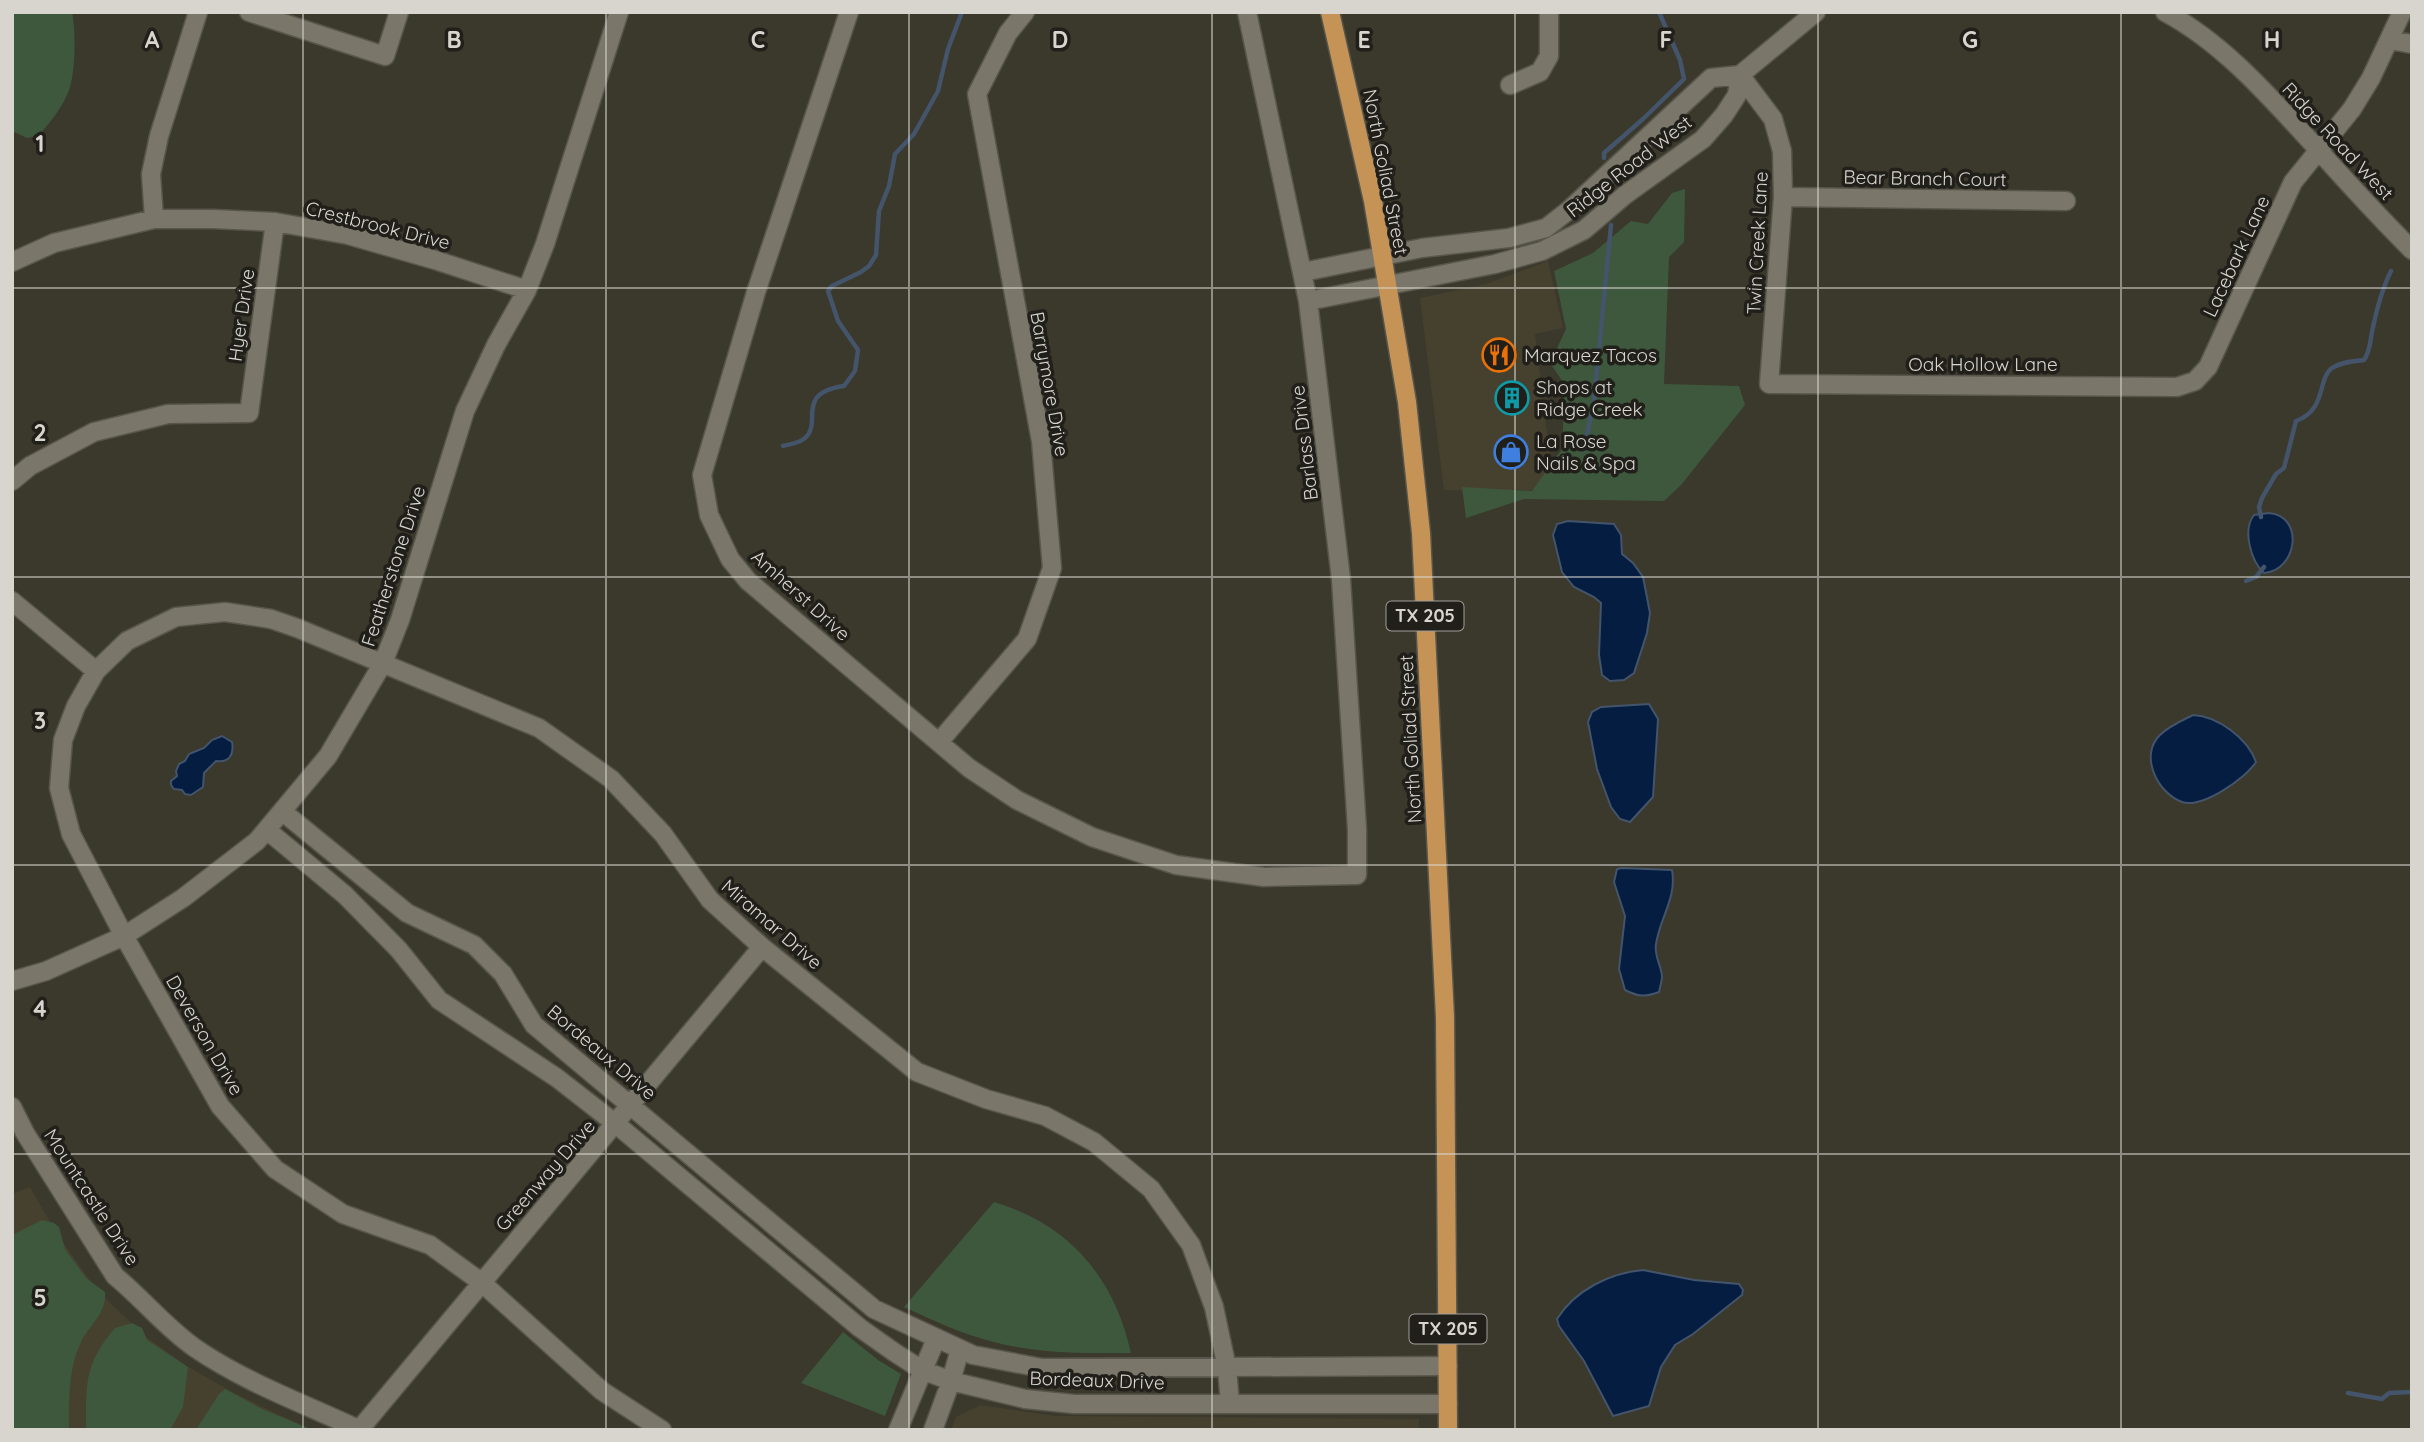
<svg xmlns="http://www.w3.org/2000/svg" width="2424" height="1442" font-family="Quicksand,sans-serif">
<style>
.built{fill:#46412f}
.green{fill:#3e583d}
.water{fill:#041d41;stroke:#43546b;stroke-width:2}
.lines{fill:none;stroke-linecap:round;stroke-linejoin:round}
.stream{stroke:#43546b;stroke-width:4.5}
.minor-casing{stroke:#58564c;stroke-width:21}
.major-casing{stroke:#58564c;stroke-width:21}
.minor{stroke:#7a7669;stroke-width:18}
.major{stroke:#c59356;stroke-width:18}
.grid{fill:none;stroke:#d7d5ce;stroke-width:2;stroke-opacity:0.55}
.labels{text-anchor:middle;stroke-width:7;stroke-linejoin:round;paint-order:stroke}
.shield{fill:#201f1a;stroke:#a09e98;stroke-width:2}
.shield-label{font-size:18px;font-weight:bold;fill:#d7d5ce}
.street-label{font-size:19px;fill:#d7d5ce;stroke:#201f1a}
.poi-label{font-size:19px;fill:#d7d5ce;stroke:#201f1a;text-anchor:start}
.grid-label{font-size:23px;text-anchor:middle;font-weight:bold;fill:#d7d5ce;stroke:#201f1a;stroke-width:7;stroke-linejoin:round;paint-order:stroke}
</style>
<rect width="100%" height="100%" fill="#3b382c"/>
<path class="built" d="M1548,261l15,67 -28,6 19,156h-110l-24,-192 66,-14z
M30,1187l27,47 32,45 18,21 38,36 40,29 51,29 75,36h-299v-236z
M980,1405l76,11 363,3v11h-468l5,-13z"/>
<path class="green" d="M12,12h60c4,19 4,66 -5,83 -6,14 -19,30 -29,41l-11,2 -15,-7z
M1685,189l-1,53 -15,15 -5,127 75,2 6,19 -64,80 -17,16 -140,-2 -58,19 -4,-31 70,4 30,-42 3,-64 -15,-22 16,-34 -12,-58 39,-18 38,-32 17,3 24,-31z
M994,1202c75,22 120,75 137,151 -48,0 -95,1 -141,-12 -30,-8 -58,-21 -86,-34z
M42,1220l12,3 5,4 6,22 21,29 19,14c2,21 -16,33 -24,50 -13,27 -12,58 -12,88h-57v-195z
M132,1323l10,5 5,12 41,27 -5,40 -13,23h-84c0,-45 -2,-66 29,-102z
M843,1332l35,28 23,14 -16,42 -84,-33z
M225,1389l37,20 51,21h-117l23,-36z"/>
<path class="water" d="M2269,513c36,3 28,58 -5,60 -13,-12 -22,-43 -10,-58z
M1568,521l46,3 7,11 1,19 11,9 10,14 7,36 -3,20 -13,40 -10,7 -14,1 -8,-6 -3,-20 2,-52 -7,-6 -20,-10 -12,-15 -9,-37 4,-11z
M1649,704l9,15 -5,78 -23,25 -10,-3 -9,-12 -14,-38 -9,-47 4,-10 9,-5z
M2193,715c25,1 55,24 63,47 -10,16 -54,47 -74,40 -25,-9 -43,-47 -22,-67 9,-9 21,-14 33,-20z
M222,736l10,6c2,12 -2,21 -16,19l-12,12 -1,14 -12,8 -6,-1 -3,-4 -8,-1 -3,-4v-4l6,-5 -1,-5 3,-7 6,-3 4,-7 15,-6 8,-8z
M1622,868l50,2c5,28 -12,47 -16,74 -2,12 5,21 6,32 0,5 -2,11 -3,16 -13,5 -21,5 -34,-2l-6,-21 6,-53 -11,-34 3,-13z
M1643,1270l51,10 45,4 4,6 -1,5 -49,39 -18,11 -14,22 -12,39 -36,10 -29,-55 -25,-35 -2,-7c18,-29 53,-46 86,-49z"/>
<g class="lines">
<path class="stream" d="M1604,158v-5l39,-34 41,-40 -4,-19 -21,-48
M783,446c7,-2 17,-3 22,-8 18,-15 -11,-45 39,-52l11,-15 3,-21 -20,-29 -10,-30 4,-5 29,-14 8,-6 7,-11 3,-44 10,-25 6,-32 19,-20 24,-43 10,-42 14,-37
M1584,450l10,-49 17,-176
M2261,517l-2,-10 3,-9 14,-24 8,-6 12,-47c31,-11 21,-42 36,-53 9,-6 22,-7 32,-8 6,-8 6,-18 8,-28 4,-20 10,-43 19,-61
M2246,581l10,-4 8,-10
M2348,1393l34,6 7,-6 23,-1"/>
<defs>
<path id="minor" d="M249,12l136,44 14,-44
M849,12l-93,280 -54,183 7,40 21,44 18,22 221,187 48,32 75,37 84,28 88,12 93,-2v-46l-16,-250 -33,-278 -61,-289
M2165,12c58,31 104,84 148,132 32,36 65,72 99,106
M2390,40l22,4
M1740,75l33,44 9,32 1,46 -14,187 408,3 18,-6 13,-14 85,-185 59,-73 19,-31 31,-66
M1510,85l30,-13 9,-16v-44
M1783,197l283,4
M154,219l-3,-45 8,-38 39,-124
M12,262l42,-19 100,-24h59l62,3 73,13 87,25 92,30
M1303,272l119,-24 87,-10 37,-10 23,-18 142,-132 29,-3 76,-63
M1308,301l187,-37 47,-13 42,-21 41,-35 78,-56 21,-24 13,-20 3,-20
M12,481l18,-15 64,-34 74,-18 81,-1 26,-191
M12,601l84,70
M939,742l88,-103 25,-71 -11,-127 -64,-347 31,-61 17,-21
M283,812l124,101 67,32 29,29 31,51 340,284 99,46 69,13 406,-2
M267,830l78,65 54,55 40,50 118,78 59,46 244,204 34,24 28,18 29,11 74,18 49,5h374
M12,981l34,-10 78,-35 59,-38 74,-57 71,-85 55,-93 17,-43 65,-209 31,-66 31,-55 18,-46 74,-232
M12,1107l13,26 90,143c28,23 50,51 80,72 51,35 110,56 165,82
M359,1430l403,-483
M662,1430l-60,-39 -121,-109 -51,-37 -87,-31 -68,-45 -55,-63 -96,-170 -53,-102 -12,-46 4,-48 13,-34 20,-35 31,-30 49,-24 49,-5 46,7 26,9 242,100 72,51 52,55 47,66 52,47 155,125 69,27 59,17 49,26 57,47 40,56 23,62 13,61 3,36
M898,1430l38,-91
M933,1430l18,-49 9,-32"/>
<path id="major" d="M1330,12l43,189 34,201 14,131 24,484 3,413"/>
</defs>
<use href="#minor" class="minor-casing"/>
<use href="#major" class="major-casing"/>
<use href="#minor" class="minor"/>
<use href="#major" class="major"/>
</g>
<path class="grid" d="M303,12v1418M606,12v1418M909,12v1418M1212,12v1418M1515,12v1418M1818,12v1418M2121,12v1418M12,288h2400M12,577h2400M12,865h2400M12,1154h2400"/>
<defs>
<symbol id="restaurant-ring" viewBox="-11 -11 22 22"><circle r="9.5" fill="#201f1a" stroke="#e8710a" stroke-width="1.5"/><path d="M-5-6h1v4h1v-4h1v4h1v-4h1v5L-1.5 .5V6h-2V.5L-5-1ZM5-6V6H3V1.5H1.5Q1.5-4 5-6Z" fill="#e8710a"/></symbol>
<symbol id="building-ring" viewBox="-11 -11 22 22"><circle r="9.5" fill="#201f1a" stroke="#0f9aa8" stroke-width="1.5"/><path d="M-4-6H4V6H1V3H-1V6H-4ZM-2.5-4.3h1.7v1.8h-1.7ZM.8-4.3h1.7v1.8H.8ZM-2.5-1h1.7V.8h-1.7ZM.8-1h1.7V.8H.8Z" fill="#0f9aa8"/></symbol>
<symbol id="shop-ring" viewBox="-11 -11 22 22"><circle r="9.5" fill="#201f1a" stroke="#3f7fe0" stroke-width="1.5"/><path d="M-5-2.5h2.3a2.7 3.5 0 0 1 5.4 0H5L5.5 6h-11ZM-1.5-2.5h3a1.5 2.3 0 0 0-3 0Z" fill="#3f7fe0"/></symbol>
</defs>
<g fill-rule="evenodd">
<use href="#restaurant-ring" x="1480" y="336" width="38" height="38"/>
<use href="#building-ring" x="1493" y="379" width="38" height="38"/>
<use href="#shop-ring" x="1492" y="433" width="38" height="38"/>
</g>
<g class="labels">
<g class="shield">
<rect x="1386.5" y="601.5" width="77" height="29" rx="5"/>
<rect x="1409.5" y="1314.5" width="77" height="29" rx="5"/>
</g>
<g class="shield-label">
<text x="1425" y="622">TX 205</text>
<text x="1448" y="1335">TX 205</text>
</g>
<g class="street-label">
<text transform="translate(2338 141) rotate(47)" y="7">Ridge Road West</text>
<text transform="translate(1629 166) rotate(-38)" y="7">Ridge Road West</text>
<text transform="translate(1386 172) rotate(79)" y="7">North Goliad Street</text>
<text transform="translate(1925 178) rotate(1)" y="7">Bear Branch Court</text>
<text transform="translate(378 225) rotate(14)" y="7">Crestbrook Drive</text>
<text transform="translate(1757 243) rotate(-87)" y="7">Twin Creek Lane</text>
<text transform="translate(2236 256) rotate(-65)" y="7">Lacebark Lane</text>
<text transform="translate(241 315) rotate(-82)" y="7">Hyer Drive</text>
<text x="1983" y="371">Oak Hollow Lane</text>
<text transform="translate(1050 384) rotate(80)" y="7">Barrymore Drive</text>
<text transform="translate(1304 443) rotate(-97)" y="7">Barlass Drive</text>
<text transform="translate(393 566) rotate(-72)" y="7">Featherstone Drive</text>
<text transform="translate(801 595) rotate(42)" y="7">Amherst Drive</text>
<text transform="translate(1410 739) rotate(-93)" y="7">North Goliad Street</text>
<text transform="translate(772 924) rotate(41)" y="7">Miramar Drive</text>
<text transform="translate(205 1035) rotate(60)" y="7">Deverson Drive</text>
<text transform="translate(602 1052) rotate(40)" y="7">Bordeaux Drive</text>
<text transform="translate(545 1175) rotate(-49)" y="7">Greenway Drive</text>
<text transform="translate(92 1197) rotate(57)" y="7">Mountcastle Drive</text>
<text transform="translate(1097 1380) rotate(2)" y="7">Bordeaux Drive</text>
</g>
<g class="poi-label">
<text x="1524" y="362">Marquez Tacos</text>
<text x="1536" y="394">Shops at<tspan x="1536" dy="22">Ridge Creek</tspan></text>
<text x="1536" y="448">La Rose<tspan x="1536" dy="22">Nails &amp; Spa</tspan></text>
</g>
</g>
<g class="grid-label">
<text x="152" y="48">A</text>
<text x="454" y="48">B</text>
<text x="758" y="48">C</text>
<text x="1060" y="48">D</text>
<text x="1364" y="48">E</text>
<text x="1666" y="48">F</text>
<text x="1970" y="48">G</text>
<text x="2272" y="48">H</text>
<text x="40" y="152">1</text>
<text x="40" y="441">2</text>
<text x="40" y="729">3</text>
<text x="40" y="1017">4</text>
<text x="40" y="1306">5</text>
</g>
<rect width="2424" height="1442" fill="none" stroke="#d7d5ce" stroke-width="28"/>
</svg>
